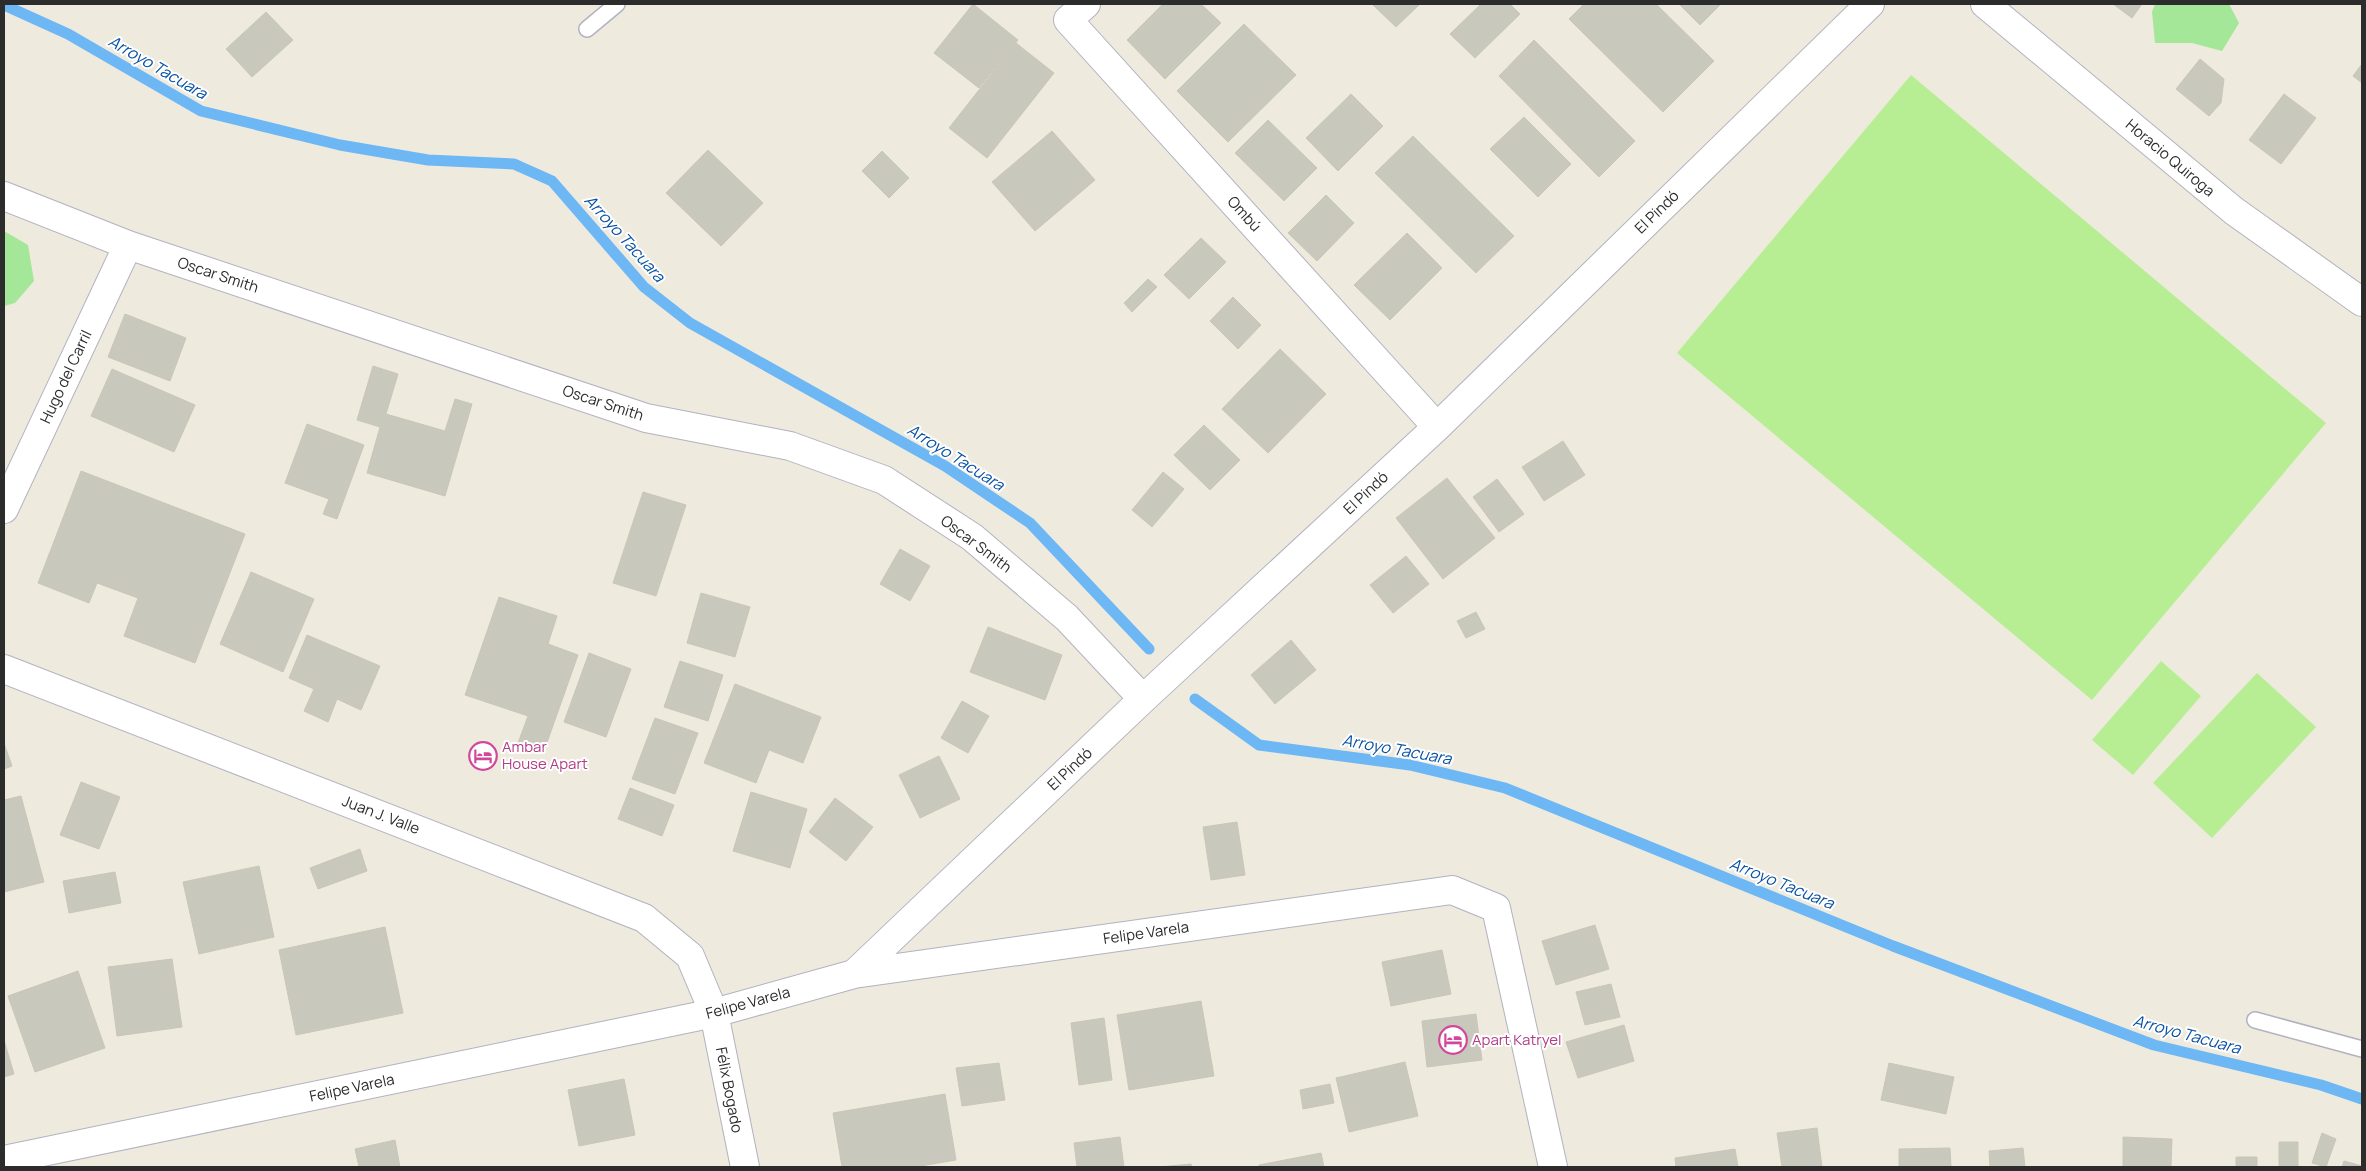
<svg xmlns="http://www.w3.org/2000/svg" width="2366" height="1171" font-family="Manrope,sans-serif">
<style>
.green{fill:#a4e798}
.pitch{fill:#b7ee93}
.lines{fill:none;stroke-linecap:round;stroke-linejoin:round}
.stream{stroke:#6db7f4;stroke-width:11}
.building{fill:#c9c8bc;stroke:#cac6b7}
.service-casing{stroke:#b2b2c0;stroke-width:18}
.minor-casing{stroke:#b2b2c0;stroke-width:30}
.secondary-casing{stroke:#b2b2c0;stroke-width:30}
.service{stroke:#fff;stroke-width:15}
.minor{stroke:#fff;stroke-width:28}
.secondary{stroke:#fff;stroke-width:28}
.labels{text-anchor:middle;stroke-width:4;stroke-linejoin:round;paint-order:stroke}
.street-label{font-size:15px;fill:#2c2c2c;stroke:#fff}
.hotel-label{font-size:15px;fill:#b23c85;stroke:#fff;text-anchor:start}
.water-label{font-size:16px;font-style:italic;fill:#0852a4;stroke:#fff}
</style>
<rect width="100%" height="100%" fill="#eeeade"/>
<path class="green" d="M2155,4h74l10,19 -17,28 -30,-8h-37l-3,-31z
M4,231l24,14 6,36 -19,22 -11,3z"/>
<path class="pitch" d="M1911,75l415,348 -234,277 -415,-347z
M2161,661l40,35 -68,79 -41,-35z
M2257,673l59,54 -104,111 -59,-55z"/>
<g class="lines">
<path class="stream" d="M4,5l64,29 133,77 139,34 88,15 86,4 38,17 92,106 46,36 255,143 85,57 119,126
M1195,699l64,46 151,20 95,23 388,158 261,99 167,40 41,14"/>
</g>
<path class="building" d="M973,4l45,36 -39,48 -45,-35z
M1163,4h38l20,19 -56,56 -38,-39z
M1372,4h48l-24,23z
M1481,4h29l10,10 -45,44 -25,-24z
M1584,4h72l58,57 -51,51 -94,-93z
M1679,4h42l-21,21z
M2113,4h29l-10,14z
M266,12l27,28 -41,37 -26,-28z
M1244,24l52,51 -68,67 -51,-51z
M1534,40l101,101 -36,36 -100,-101z
M1016,43l38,30 -67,85 -38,-30z
M2200,59l24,20 -3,24 -12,13 -33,-27z
M2362,64v19l-9,-7z
M1351,94l32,32 -45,45 -32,-33z
M2284,94l32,24 -35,46 -32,-24z
M1524,117l47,47 -33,33 -48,-48z
M1268,120l49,48 -33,33 -49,-48z
M1052,131l43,49 -60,51 -43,-49z
M1413,136l101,100 -38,37 -101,-100z
M708,150l55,53 -42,43 -55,-53z
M882,151l27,27 -20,20 -27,-27z
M1326,195l28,28 -37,38 -29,-28z
M1407,233l35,35 -52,52 -36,-35z
M1201,238l25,24 -37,37 -25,-24z
M1148,279l9,8 -25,25 -8,-9z
M1233,297l28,28 -23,24 -28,-28z
M125,314l61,24 -16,43 -62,-24z
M1280,349l46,45 -58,59 -46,-44z
M373,366l25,8 -12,40 59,17 10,-32 17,5 -27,92 -78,-23 13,-46 -23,-7z
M112,369l83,36 -21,47 -83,-36z
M307,424l57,21 -27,74 -14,-5 6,-15 -44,-16z
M1204,425l36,35 -30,30 -36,-35z
M1563,441l22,34 -41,26 -22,-34z
M81,471l164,63 -50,129 -71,-27 14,-38 -41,-15 -8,20 -51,-20z
M1163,472l21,17 -32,38 -20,-17z
M1447,478l48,60 -52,41 -47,-61z
M1497,479l27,35 -25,18 -26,-35z
M643,492l43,13 -30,91 -43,-13z
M900,549l30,17 -20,35 -30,-17z
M1406,556l23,28 -36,29 -23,-28z
M251,572l63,27 -31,73 -63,-28z
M701,593l49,14 -15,50 -48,-14z
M499,597l58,19 -9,28 30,11 -34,96 -26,-8 10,-27 -63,-21z
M1476,612l9,17 -19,9 -9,-17z
M988,627l74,28 -17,45 -75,-28z
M307,635l73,31 -19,44 -24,-11 -9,23 -24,-11 10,-22 -25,-11z
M1291,640l25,30 -41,34 -24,-29z
M589,653l42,16 -25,68 -42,-15z
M680,661l43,14 -15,46 -44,-14z
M735,684l86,33 -18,46 -34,-13 -13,33 -52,-20z
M962,701l27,15 -21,37 -27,-15z
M655,718l43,15 -23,61 -43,-15z
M4,743l8,23 -8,3z
M939,756l21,43 -40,19 -21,-43z
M81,782l39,15 -21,52 -39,-14z
M630,788l44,17 -12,31 -44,-17z
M751,792l56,17 -17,59 -57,-17z
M21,796l23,86 -40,10v-92z
M835,798l38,29 -27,34 -37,-29z
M1237,822l8,53 -34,5 -8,-53z
M360,849l7,22 -49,18 -8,-21z
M259,866l15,71 -75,17 -16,-72z
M115,872l6,31 -52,10 -6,-32z
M1595,925l14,44 -53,16 -14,-44z
M385,927l18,86 -107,22 -17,-85z
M1442,950l9,44 -60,12 -9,-44z
M172,959l10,68 -65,9 -9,-69z
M78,971l27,77 -70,24 -27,-76z
M1611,984l9,33 -35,8 -9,-33z
M1201,1001l13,75 -85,14 -12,-75z
M1476,1014l6,46 -55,7 -5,-46z
M1104,1018l8,62 -33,5 -8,-62z
M1624,1025l10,36 -56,17 -12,-36z
M4,1040l10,34 -10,3z
M1405,1062l13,54 -69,16 -13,-54z
M999,1063l6,37 -43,6 -6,-38z
M1889,1063l65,14 -8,37 -65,-14z
M624,1079l11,56 -56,11 -11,-56z
M1330,1084l4,19 -31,6 -3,-19z
M945,1094l11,66 -41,7h-73l-9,-54z
M1817,1128l5,39h-40l-5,-34z
M2322,1133l14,6 -10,28 -14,-4z
M1120,1137l4,30h-47l-3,-24z
M2123,1137l49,2 -1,28h-48z
M395,1140l5,27h-41l-4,-18z
M2279,1142h19v25h-19z
M1950,1148l1,19h-52v-18z
M2023,1148l2,19h-35l-1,-16z
M1735,1149l3,18h-62l-1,-9z
M1321,1153l3,14h-65v-2z
M2236,1157h21v10h-21z
M2344,1161l18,5v1h-20z
M1191,1164l1,3h-33z"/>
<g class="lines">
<defs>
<path id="service" d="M587,29l30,-25
M2255,1020l107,29"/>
<path id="minor" d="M1086,4l-18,16 369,407
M4,196l124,49 518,173 144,28 94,34 88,57 95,81 76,81
M4,509l124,-264
M4,669l640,249 46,38 24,57 31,154
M854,974l289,-275 294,-272 433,-423
M4,1160l710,-147 140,-39 598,-84 44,18 57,259"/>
<path id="secondary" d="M1985,4l249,207 128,91"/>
</defs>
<use href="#service" class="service-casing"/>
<use href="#minor" class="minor-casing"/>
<use href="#secondary" class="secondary-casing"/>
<use href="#service" class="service"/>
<use href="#minor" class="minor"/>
<use href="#secondary" class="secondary"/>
</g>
<defs>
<symbol id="hotel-ring" viewBox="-11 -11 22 22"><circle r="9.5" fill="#fff" stroke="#d1479c" stroke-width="1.5"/><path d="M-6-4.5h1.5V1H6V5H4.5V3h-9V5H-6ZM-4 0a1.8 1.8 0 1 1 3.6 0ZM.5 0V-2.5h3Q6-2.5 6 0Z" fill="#d1479c"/></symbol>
</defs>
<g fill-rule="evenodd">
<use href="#hotel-ring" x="467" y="740" width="32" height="32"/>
<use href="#hotel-ring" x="1437" y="1024" width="32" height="32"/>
</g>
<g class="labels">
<g class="street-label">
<text transform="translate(2170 158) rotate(40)" y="5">Horacio Quiroga</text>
<text transform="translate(1657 212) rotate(-44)" y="5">El Pindó</text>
<text transform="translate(1244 214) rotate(48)" y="5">Ombú</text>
<text transform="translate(218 275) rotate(18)" y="5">Oscar Smith</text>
<text transform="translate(66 377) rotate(-65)" y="5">Hugo del Carril</text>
<text transform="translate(603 403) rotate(18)" y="5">Oscar Smith</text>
<text transform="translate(1366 493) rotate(-43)" y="5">El Pindó</text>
<text transform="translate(976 544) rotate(37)" y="5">Oscar Smith</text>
<text transform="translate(1070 769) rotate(-43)" y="5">El Pindó</text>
<text transform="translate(381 815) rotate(21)" y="5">Juan J. Valle</text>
<text transform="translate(1146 933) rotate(-8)" y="5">Felipe Varela</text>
<text transform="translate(748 1003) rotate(-15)" y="5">Felipe Varela</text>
<text transform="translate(352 1088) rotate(-12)" y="5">Felipe Varela</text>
<text transform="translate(729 1090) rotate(79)" y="5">Félix Bogado</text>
</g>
<g class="hotel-label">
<text x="502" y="752">Ambar<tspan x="502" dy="17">House Apart</tspan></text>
<text x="1472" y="1045">Apart Katryel</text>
</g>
<g class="water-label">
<text transform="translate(158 67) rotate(30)" y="6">Arroyo Tacuara</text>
<text transform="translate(625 238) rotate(48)" y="6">Arroyo Tacuara</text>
<text transform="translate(956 457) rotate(32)" y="6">Arroyo Tacuara</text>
<text transform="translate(1397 749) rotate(10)" y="6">Arroyo Tacuara</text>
<text transform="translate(1782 883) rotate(22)" y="6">Arroyo Tacuara</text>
<text transform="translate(2187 1034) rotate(15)" y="6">Arroyo Tacuara</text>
</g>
</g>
<rect width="2366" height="1171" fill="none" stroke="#2c2c2c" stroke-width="10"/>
</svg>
